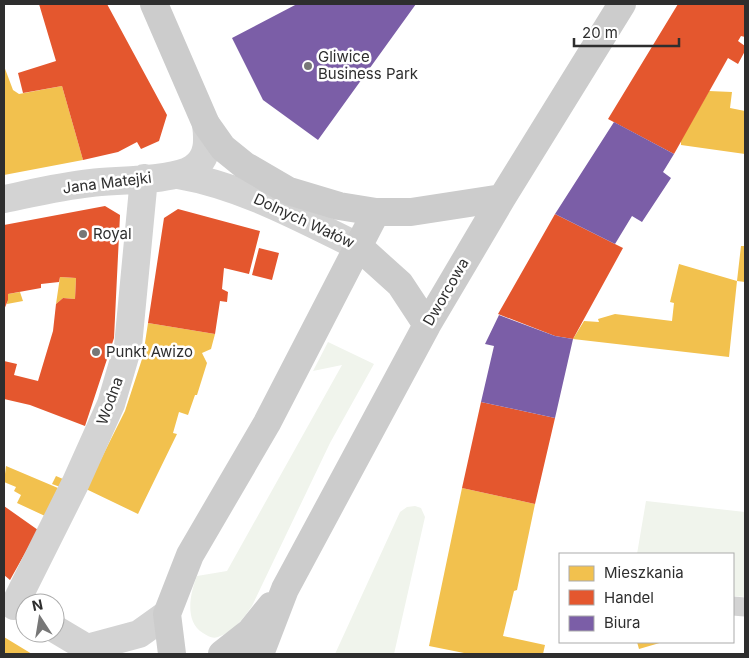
<svg xmlns="http://www.w3.org/2000/svg" width="749" height="658" font-family="Inter,sans-serif">
<style>
.green{fill:#f0f4ec}
.homes{fill:#f2c14e}
.shops{fill:#e4572e}
.offices{fill:#7b5ea7}
.lines{fill:none;stroke-linecap:round;stroke-linejoin:round}
.lane{stroke:#d3d3d3;stroke-width:19}
.street{stroke:#d3d3d3;stroke-width:28}
.secondary{stroke:#ccc;stroke-width:28}
.poi-dot{fill:#777;stroke:#fff;stroke-width:2}
.labels{text-anchor:middle;stroke-width:5;stroke-linejoin:round;paint-order:stroke}
.poi-label{font-size:15px;fill:#2e2e2e;stroke:#fff;text-anchor:start}
.street-label{font-size:15px;fill:#2e2e2e;stroke:#fff}
</style>
<rect width="100%" height="100%" fill="#fff"/>
<path class="green" d="M328,342l46,22 -44,79 -78,163c-8,12 -19,26 -34,31 -6,2 -10,-1 -15,-4 -19,-11 -13,-40 -6,-57l30,-5 115,-206 -29,6z
M646,501l99,11v85l-12,-1v-42h-96z
M415,506l6,2 4,9 -31,137h-59l65,-142 7,-5z"/>
<path class="homes" d="M4,66l9,24 6,4 43,-8 21,74 -79,15z
M709,91l23,1 -2,16 15,3v43l-64,-9v-5z
M741,246h4v36l-8,-1z
M679,264l58,17 -8,76 -156,-18 11,-18 15,1 -1,-3 17,-5 57,7 2,-18 -4,-1z
M60,277l16,1 -1,21 -12,-1 -7,6z
M20,292l3,9 -16,3 1,-10z
M148,323l67,11 -4,15 -9,4 5,10 -10,32h-2l-7,20 -9,-3 -6,21 4,1 -39,80 -52,-25 39,-78 18,-55z
M6,466l52,22 -13,28 -28,-13 4,-8 -7,-4 2,-4 -12,-5z
M56,476l7,3 -3,8 -8,-3z
M462,488l73,16 -18,86 -3,1 -11,45 42,9 -2,9h-74l-40,-8z
M4,637l28,17h-28z
M637,642h26l-24,7z"/>
<path class="shops" d="M39,4h68l60,111 -8,26 -18,8 -4,-7 -19,10 -35,8 -21,-74 -39,7 -5,-20 38,-12z
M678,4h67v33l-4,-1 -3,5 7,5v5l-7,13 -10,-6 -54,96 -66,-35z
M105,206l15,9 -6,123 -29,88 -55,-21 -26,-6v-38l13,3 -3,11 24,6 15,-50 3,-27 7,-6 12,1 1,-21 -16,-1 -1,5 -18,2v4l-33,6v6l-4,10v-85z
M178,209l82,22 -11,43 -25,-6 -2,21 6,3 -1,10 -7,-1 -5,33 -67,-11 16,-105z
M555,214l68,34 -50,91 -18,-3 -57,-22z
M259,248l20,5 -7,27 -20,-5z
M481,402l74,16 -20,86 -73,-16z
M4,506l34,24 -28,50 -6,-5z"/>
<path class="offices" d="M297,4h119l-98,136 -55,-40 -31,-62z
M614,122l60,32 -11,18 8,6 -29,44 -10,-6 -17,28 -60,-30z
M499,315l56,21 18,3 -18,79 -74,-16 13,-56 -9,-2z"/>
<g class="lines">
<path class="lane" d="M733,606l12,1"/>
<path class="street" d="M178,175c64,11 122,43 181,72
M4,199c29,-6 58,-13 87,-16 24,-3 84,-2 102,-15 16,-10 15,-28 13,-44
M14,606l62,-124 35,-78 17,-58 16,-168
M55,629l32,19 2,6
M87,648l52,-14 28,-20"/>
<path class="secondary" d="M154,4l52,120 17,24 21,17 45,26 50,15 37,6h35l91,-14
M359,247l41,37 27,41
M172,654l-5,-40 23,-59 77,-132 109,-211
M222,654l28,-22 21,-26
M260,654l25,-65 142,-264 75,-127 120,-194"/>
</g>
<g class="poi-dot">
<circle cx="308" cy="66" r="5"/>
<circle cx="83" cy="234" r="5"/>
<circle cx="96" cy="352" r="5"/>
</g>
<g class="labels">
<g class="poi-label">
<text x="318" y="62">Gliwice<tspan x="318" dy="17">Business Park</tspan></text>
<text x="93" y="239">Royal</text>
<text x="106" y="357">Punkt Awizo</text>
</g>
<g class="street-label">
<text transform="translate(107 183) rotate(-7)" y="5">Jana Matejki</text>
<text transform="translate(304 221) rotate(25)" y="5">Dolnych Wałów</text>
<text transform="translate(446 292) rotate(-60)" y="5">Dworcowa</text>
<text transform="translate(110 401) rotate(-70)" y="5">Wodna</text>
</g>
</g>
<rect width="749" height="658" fill="none" stroke="#2e2e2e" stroke-width="10"/>
<rect x="559" y="553" width="175" height="90" fill="#ffffff" stroke="#ababab"/>
<rect x="569" y="566" width="25" height="15" fill="#f2c14e" stroke="#ababab"/>
<text x="604" y="578" font-size="15" fill="#2e2e2e">Mieszkania</text>
<rect x="569" y="590" width="25" height="15" fill="#e4572e" stroke="#ababab"/>
<text x="604" y="603" font-size="15" fill="#2e2e2e">Handel</text>
<rect x="569" y="616" width="25" height="15" fill="#7b5ea7" stroke="#ababab"/>
<text x="604" y="628" font-size="15" fill="#2e2e2e">Biura</text>
<g transform="translate(40 618) rotate(348)"><circle r="24" fill="#ffffff" stroke="#ababab"/>
<path d="M0-4L9 19L0 12L-9 19Z" fill="#777777"/>
<text y="-8" font-size="14" font-weight="bold" text-anchor="middle" fill="#2e2e2e">N</text>
</g>
<path d="M574 38v8h105v-8" fill="none" stroke="#2e2e2e" stroke-width="2.5"/>
<text x="582" y="38" font-size="15" fill="#2e2e2e" stroke="#ffffff" stroke-width="4" paint-order="stroke">20 m</text>
</svg>
